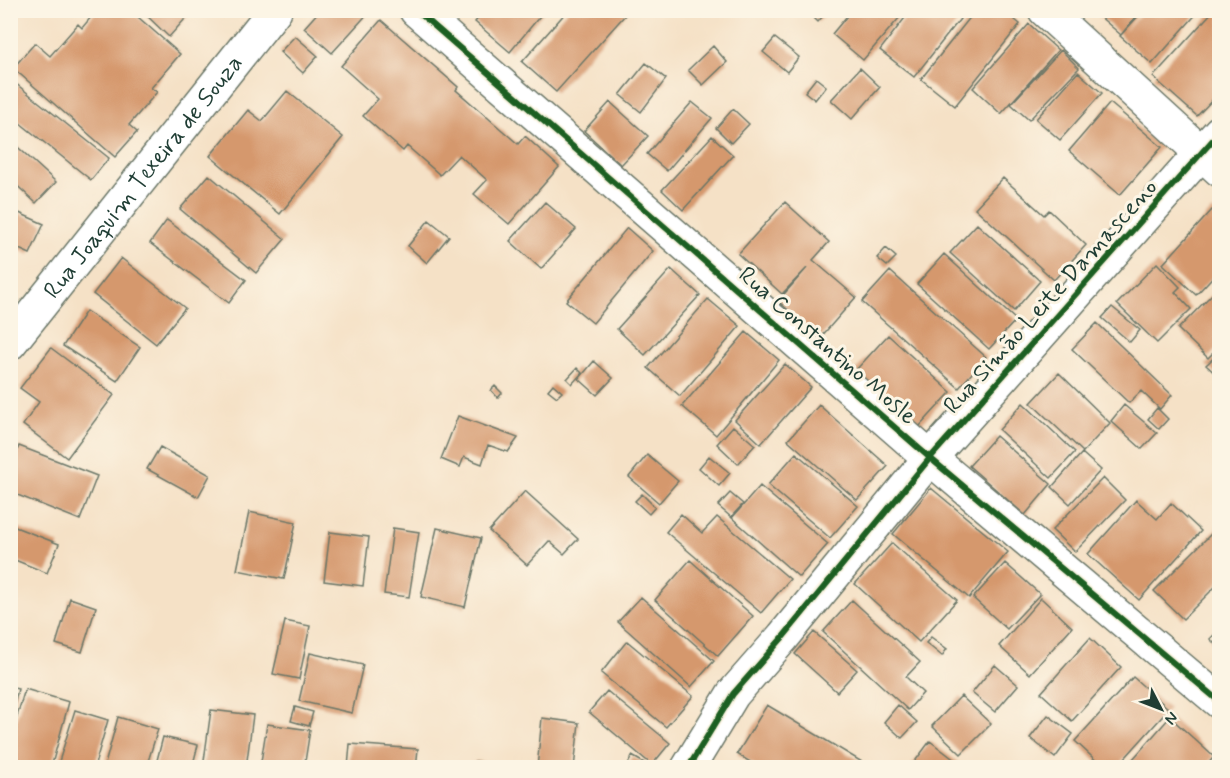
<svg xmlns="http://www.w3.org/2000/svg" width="1230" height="778" font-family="Mynerve,sans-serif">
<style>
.building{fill:#d5986d}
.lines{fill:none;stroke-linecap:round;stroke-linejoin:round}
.minor-casing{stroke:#6a7667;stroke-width:36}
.minor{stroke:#fff;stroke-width:33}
.cycleway-casing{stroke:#fcf5e5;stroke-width:10}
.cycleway{stroke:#1b5e20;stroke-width:6}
.labels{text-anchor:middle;stroke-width:6;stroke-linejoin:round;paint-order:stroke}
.street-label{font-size:24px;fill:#1f3d34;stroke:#fcf5e5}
</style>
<rect width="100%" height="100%" fill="#fcf5e5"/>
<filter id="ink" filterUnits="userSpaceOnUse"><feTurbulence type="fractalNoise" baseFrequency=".0167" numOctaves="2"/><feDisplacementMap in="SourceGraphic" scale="12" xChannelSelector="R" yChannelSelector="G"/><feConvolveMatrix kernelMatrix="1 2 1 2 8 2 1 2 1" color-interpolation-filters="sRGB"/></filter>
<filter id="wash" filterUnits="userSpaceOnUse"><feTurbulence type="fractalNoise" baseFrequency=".008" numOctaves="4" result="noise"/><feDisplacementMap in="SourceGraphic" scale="24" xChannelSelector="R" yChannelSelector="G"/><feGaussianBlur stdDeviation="1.35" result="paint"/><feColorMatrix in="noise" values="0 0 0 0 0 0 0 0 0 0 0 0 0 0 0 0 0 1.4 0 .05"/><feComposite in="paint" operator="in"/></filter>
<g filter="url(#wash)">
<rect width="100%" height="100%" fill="#f5e1c6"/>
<g id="blocks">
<path class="building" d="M97,10h33l50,44 -29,34 6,4 -28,33 8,7 -22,25 -102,-89 22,-25 15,13 28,-32 4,4z
M141,10h52l-24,27z
M320,10h51l-39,43 -28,-25z
M485,10h60l-35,42 -35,-30z
M568,10h55l3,4 -70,78 -34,-30z
M806,10h22l-10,12z
M852,10h54l-43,50 -31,-26z
M911,10h39l10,9 -46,58 -34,-27z
M976,10h27l17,14 -65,82 -34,-27z
M1102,10h39l-20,25 -23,-20z
M1144,10h56l-48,54 -32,-28z
M1214,10h6v82l-23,24 -44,-39z
M381,20l77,67 -2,3 62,54 7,-8 34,31 -50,57 -35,-30 13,-14 -28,-25 -19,20 -33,-29 -4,5 -40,-35 15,-17 -37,-33z
M1029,24l29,26 -57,64 -28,-26z
M295,36l23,20 -15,17 -23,-21z
M775,38l24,19 -12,15 -24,-20z
M713,46l14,16 -24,23 -15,-15z
M1061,50l18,18 -50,52 -18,-16z
M646,63l20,16 -25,33 -21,-17z
M860,68l20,19 -28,32 -21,-19z
M1078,72l24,21 -42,47 -24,-21z
M816,78l10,8 -11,14 -10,-8z
M10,79l99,79 -18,22 -81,-65z
M287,91l56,46 -63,77 -70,-58 38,-46 14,11z
M610,102l38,34 -27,29 -37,-34z
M692,102l20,16 -45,53 -20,-17z
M1110,103l52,44 -42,48 -51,-44z
M733,109l16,15 -18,19 -15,-15z
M712,136l21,19 -50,55 -21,-20z
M10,140l46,42 -20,21 -26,-24z
M209,175l76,64 -29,34 -76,-64z
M1003,178l41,37 5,-5 37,35 -32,35 -79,-72z
M545,202l31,27 -35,40 -31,-28z
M785,202l44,40 -16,18 43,37 -36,41 -42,-37 29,-33 -25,26 -44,-40z
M10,209l34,15 -14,30 -20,-9z
M1212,210l8,6v53l-24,26 -33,-31z
M167,220l79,60 -17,23 -79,-60z
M429,220l20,16 -22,27 -19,-17z
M977,224l63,57 -26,30 -64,-58z
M627,228l26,23 -60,72 -27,-22z
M886,248l10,9 -9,9 -10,-8z
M944,254l72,66 -27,29 -72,-65z
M121,258l64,50 -29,36 -63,-50z
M10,262l8,3 -7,20h-1z
M1157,263l23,24 -5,5 16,17 -34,34 -40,-39z
M671,269l29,26 -55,60 -28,-26z
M890,271l96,86 -27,31 -97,-86z
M1220,286v60l-12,12 -30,-29z
M708,299l32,27 -60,70 -32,-28z
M1112,307l28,23 -10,12 -28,-24z
M86,311l54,36 -23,34 -54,-35z
M1097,323l75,72 -12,14 -19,-18 -12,12 -57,-54z
M746,332l33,28 -63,75 -34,-29z
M888,335l63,57 -33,36 -63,-57z
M51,348l63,47 -47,63 -44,-33 16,-23 -19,-14z
M1220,352v26l-14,-13z
M594,361l19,17 -16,17 -18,-16z
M785,364l26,23 -50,57 -26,-24z
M577,368l5,5 -10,11 -5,-5z
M1059,373l51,50 -27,29 -52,-49z
M553,384l9,8 -5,5 -9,-7z
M495,386l7,7 -4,5 -7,-8z
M1023,403l52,49 -24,26 -52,-48z
M819,405l69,61 -31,34 -69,-60z
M1124,405l33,28 -15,16 -31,-28z
M1157,408l11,11 -9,10 -11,-10z
M458,416l60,22 -10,14 -20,-7 -6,19 -18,-7 -4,10 -19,-8z
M733,426l22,19 -17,19 -21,-20z
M996,436l55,48 -26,31 -56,-49z
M19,446l78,30 -17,44 -70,-28v-25z
M160,447l50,28 -12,22 -51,-28z
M796,453l62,53 -28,32 -62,-53z
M1082,453l19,17 -31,34 -18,-17z
M647,455l31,26 -19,22 -30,-26z
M709,456l21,17 -11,13 -20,-18z
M1103,478l22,22 -50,52 -23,-22z
M760,486l68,58 -29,33 -67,-59z
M931,488l77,64 -39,46 -76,-64z
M525,491l53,48 -14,15 -15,-13 -22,24 -38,-34z
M730,493l13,11 -12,13 -13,-11z
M642,494l13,13 -6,7 -14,-13z
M1136,500l21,19 14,-16 30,28 -62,69 -51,-46z
M249,512l47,10 -12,57 -47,-9z
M681,514l21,19 15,-16 73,62 -29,34 -95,-81z
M10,525l49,19 -12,29 -37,-15z
M1220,525v57l-37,37 -29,-28z
M393,528l26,4 -10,65 -25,-3z
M437,528l44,10 -16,69 -44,-10z
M330,532l39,5 -6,49 -39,-5z
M892,543l65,57 -38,42 -64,-58z
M690,560l63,56 -35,40 -63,-56z
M1005,563l35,31 -33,35 -34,-31z
M641,597l73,64 -23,26 -73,-65z
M70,598l26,9 -14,45 -26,-8z
M1041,598l31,29 -42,47 -31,-28z
M852,600l68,62 -14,15 17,16 -15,17 -85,-78z
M285,621l25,5 -11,53 -26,-5z
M1220,629v20l-10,-10z
M814,632l43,38 -20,22 -42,-38z
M931,637l16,12 -5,7 -16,-13z
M1090,638l31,29 -49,54 -31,-28z
M627,641l66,55 -27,31 -65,-54z
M310,653l53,12 -11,48 -53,-12z
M995,665l23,20 -23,27 -23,-19z
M1133,677l36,32 -53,59h-12l-29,-27z
M10,687l8,2 -7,28h-1z
M25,689l44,13 -18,66h-41v-28z
M607,691l63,52 -18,22 -63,-53z
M961,696l30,28 -30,30 -29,-28z
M767,705l105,63h-112l-23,-14z
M898,705l19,17 -15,16 -18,-16z
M295,707l18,5 -4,14 -18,-5z
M75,710l33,10 -14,48h-37z
M211,710l42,5 -7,53h-43z
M1048,715l25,19 -18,24 -25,-20z
M118,717l40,12 -12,39h-42z
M1170,717l44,40 -10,11h-79z
M542,718l37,5 -5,45h-37z
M267,724l43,6 -6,38h-44z
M163,737l35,8 -6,23h-37z
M930,741l35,27h-55z
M350,744l68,5 -2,19h-68z
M632,756l21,12h-27z
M475,761l40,5v2h-41z"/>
</g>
</g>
<g filter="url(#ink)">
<use href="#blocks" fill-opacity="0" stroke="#6a7667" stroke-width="1.5"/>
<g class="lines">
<defs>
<g id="minor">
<path d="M416,10l514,448 290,244"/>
<path d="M1045,10l175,160"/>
<path id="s1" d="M10,343l265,-333"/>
<path d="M688,768l45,-74 50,-57 147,-179 290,-326"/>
</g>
</defs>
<use href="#minor" class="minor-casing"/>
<use href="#minor" class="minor"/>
<defs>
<path id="cycleway" d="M416,10l514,448 290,244
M688,768l45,-74 50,-57 147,-179 290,-326"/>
</defs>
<use href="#cycleway" class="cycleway-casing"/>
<use href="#cycleway" class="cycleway"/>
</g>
</g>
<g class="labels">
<g class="street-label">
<text dy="8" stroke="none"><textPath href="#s1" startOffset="213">Rua Joaquim Texeira de Souza</textPath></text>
<text transform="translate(1050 296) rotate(-48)" y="8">Rua Simão Leite Damasceno</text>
<text transform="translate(828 345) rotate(41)" y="8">Rua Constantino Mosle</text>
</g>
</g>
<rect width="1230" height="778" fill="none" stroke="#fcf5e5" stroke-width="36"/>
<g transform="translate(1161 709) rotate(132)" stroke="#fcf5e5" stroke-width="4.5" paint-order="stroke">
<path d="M0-4.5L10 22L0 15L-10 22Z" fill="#1f3d34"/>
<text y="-9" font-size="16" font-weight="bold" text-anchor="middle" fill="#1f3d34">N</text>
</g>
</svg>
